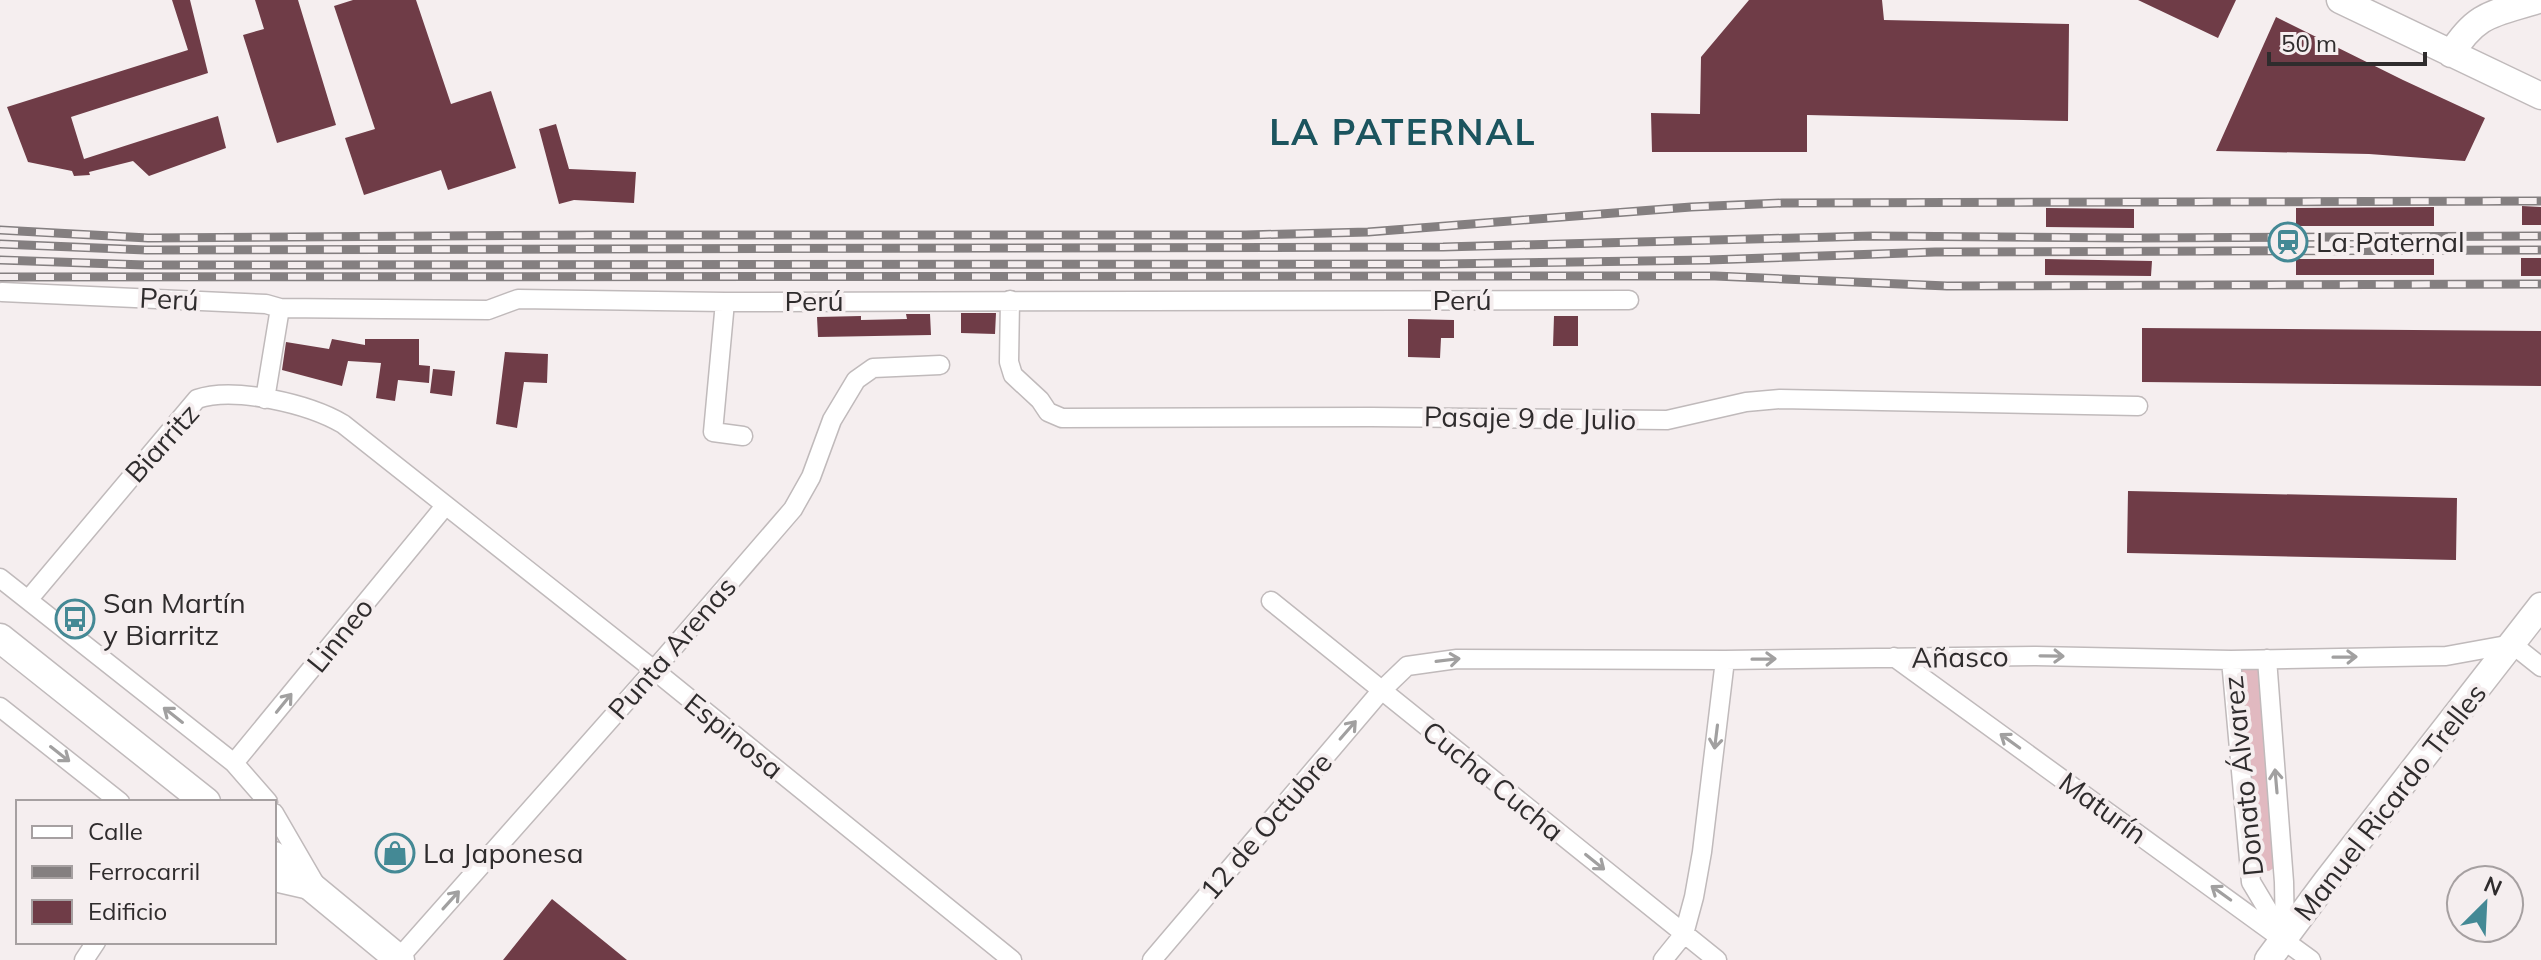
<svg xmlns="http://www.w3.org/2000/svg" width="2541" height="960" font-family="Mulish,sans-serif">
<style>
.green{fill:#e1b9c0}
.building{fill:#6f3c47}
.lines{fill:none;stroke-linecap:round;stroke-linejoin:round}
.street-casing{stroke:#c0babb;stroke-width:21}
.secondary-casing{stroke:#c0babb;stroke-width:29}
.primary-casing{stroke:#c0babb;stroke-width:31}
.street{stroke:#fff;stroke-width:18}
.secondary{stroke:#fff;stroke-width:26}
.primary{stroke:#fff;stroke-width:28}
.rail-casing{stroke:#847f80;stroke-width:9}
.rail{stroke:#f5eeef;stroke-width:6;stroke-dasharray:18;stroke-linecap:butt}
.oneway{stroke:#a1a0a0}
.labels{text-anchor:middle;stroke-width:8;stroke-linejoin:round;paint-order:stroke}
.poi-label{font-size:28px;fill:#2f2c2d;stroke:#f5eeef;text-anchor:start}
.street-label{font-size:28px;fill:#2f2c2d;stroke:#f5eeef}
.district-label{font-size:36px;font-weight:bold;letter-spacing:2px;fill:#1b545e;stroke:#f5eeef}
</style>
<rect width="100%" height="100%" fill="#f5eeef"/>
<path class="green" d="M2267,659l10,207 -8,5 -12,-1 -26,-210z"/>
<path class="building" d="M172,0h18l18,73 -137,44 13,42 134,-43 8,32 -77,28 -16,-15 -44,11 1,3 -16,1 -2,-5 -44,-9 -21,-55 181,-57z
M255,0h43l38,125 -59,18 -34,-108 21,-6z
M353,0h63l35,104 40,-13 25,77 -68,22 -7,-20 -77,25 -19,-57 30,-9 -41,-123z
M1749,0h133l2,20 185,4 -1,97 -261,-6v37h-155l-1,-39 49,1 1,-57z
M2138,0h98l-18,38z
M2276,17l127,63 82,38 -20,43 -96,-7 -153,-3z
M556,124l13,45 67,3 -2,31 -60,-3 -15,4 -20,-75z
M2522,206l19,1v18h-19z
M2434,207v19h-138v-18z
M2046,208l88,1v19l-88,-1z
M2521,258h20v18h-20z
M2045,259l107,2 -1,15 -106,-1z
M2296,259h138v16h-138z
M961,313h35l-1,21 -34,-1z
M906,314h24l1,21 -113,2 -1,-20 44,-1v4l46,-1z
M1554,316h24v30h-25z
M1408,319l46,1v18h-13l-1,20 -32,-1z
M2142,328l399,3v55l-399,-4z
M332,339l33,6v-6h54v26l11,1 -1,17 -31,-3 -3,21 -19,-3 5,-35 -33,-2 -6,25 -60,-16 4,-28 43,7z
M505,352l43,2 -1,29 -23,-1 -7,46 -21,-4z
M433,369l22,2 -3,25 -22,-3z
M2128,491l329,7 -1,62 -329,-7z
M552,899l75,61h-124z"/>
<g class="lines">
<defs>
<path id="street" d="M2,292l264,12 14,4 208,2 30,-11 207,3 904,-2
M1010,300l-1,62 4,13 27,25 8,12 14,6 309,-1 296,3 79,-18 34,-3 358,7
M725,302l-12,130 30,4
M265,399l15,-91
M0,578l234,185 34,39
M28,600l169,-201c37,-13 112,5 146,25l311,246 358,290
M1271,601l446,359
M1894,657l417,303
M2267,659l17,223 1,53
M2231,660l20,222 30,50
M0,707l120,95
M234,763l211,-257
M274,813l40,69
M274,882l35,8
M399,958l255,-288 139,-161 18,-32 21,-57 24,-40 17,-12 67,-3
M84,960l12,-18
M1152,960l229,-269 26,-25 50,-7 268,1 311,-4 195,4 215,-4 66,-12 29,23
M1663,960l21,-26 10,-37 8,-45 23,-192"/>
<path id="secondary" d="M2340,0l201,96
M2451,54c26,-42 43,-40 87,-54
M2268,960l58,-78 215,-276"/>
<path id="primary" d="M0,638l206,164
M274,856l126,104"/>
</defs>
<use href="#street" class="street-casing"/>
<use href="#secondary" class="secondary-casing"/>
<use href="#primary" class="primary-casing"/>
<use href="#street" class="street"/>
<use href="#secondary" class="secondary"/>
<use href="#primary" class="primary"/>
<defs>
<path id="rail" d="M0,230l148,8 447,-3h651l122,-3 323,-25 91,-4 759,-2
M0,244l146,6 1297,-3 429,-11 262,2 407,-2
M0,260l145,5 1298,-1 266,-4 226,-8 606,-2
M0,277l1715,-1 232,10 594,-2"/>
</defs>
<use href="#rail" class="rail-casing"/>
<use href="#rail" class="rail"/>
</g>
<defs><path id="oneway-shaft" d="M-6 0H5M1.5-3L5.5 0L1.5 3" fill="none" stroke-width="1.6" stroke-linecap="round" stroke-linejoin="round" transform="scale(2)"/></defs>
<g class="oneway">
<use href="#oneway-shaft" transform="translate(2052 656) rotate(1)"/>
<use href="#oneway-shaft" transform="translate(2345 657) rotate(-1)"/>
<use href="#oneway-shaft" transform="translate(1764 659) rotate(-1)"/>
<use href="#oneway-shaft" transform="translate(1448 660) rotate(-7)"/>
<use href="#oneway-shaft" transform="translate(284 703) rotate(-51)"/>
<use href="#oneway-shaft" transform="translate(173 715) rotate(-142)"/>
<use href="#oneway-shaft" transform="translate(1348 730) rotate(-49)"/>
<use href="#oneway-shaft" transform="translate(1716 737) rotate(97)"/>
<use href="#oneway-shaft" transform="translate(2010 741) rotate(-144)"/>
<use href="#oneway-shaft" transform="translate(60 754) rotate(38)"/>
<use href="#oneway-shaft" transform="translate(2276 781) rotate(-95)"/>
<use href="#oneway-shaft" transform="translate(1595 862) rotate(39)"/>
<use href="#oneway-shaft" transform="translate(2221 893) rotate(-144)"/>
<use href="#oneway-shaft" transform="translate(451 900) rotate(-48)"/>
</g>
<defs>
<symbol id="station-ring" viewBox="-11 -11 22 22"><circle r="9.5" fill="#f5eeef" stroke="#448995" stroke-width="1.5"/><path d="M-3-6H3Q5-6 5-4V2Q5 4 3 4L4.5 6H3L1.5 4h-3L-3 6H-4.5L-3 4Q-5 4-5 2V-4Q-5-6-3-6ZM-3.5-4v3h7v-3ZM-3.5 1v1.5H-2V1ZM2 1v1.5H3.5V1Z" fill="#448995"/></symbol>
<symbol id="bus-ring" viewBox="-11 -11 22 22"><circle r="9.5" fill="#f5eeef" stroke="#448995" stroke-width="1.5"/><path d="M-5-6H5V4H4V6H2V4H-2V6H-4V4H-5ZM-3.5-4V0h7V-4ZM-3.5 1.2v1.5H-2V1.2ZM2 1.2v1.5H3.5V1.2Z" fill="#448995"/></symbol>
<symbol id="shop-ring" viewBox="-11 -11 22 22"><circle r="9.5" fill="#f5eeef" stroke="#448995" stroke-width="1.5"/><path d="M-5-2.5h2.3a2.7 3.5 0 0 1 5.4 0H5L5.5 6h-11ZM-1.5-2.5h3a1.5 2.3 0 0 0-3 0Z" fill="#448995"/></symbol>
</defs>
<g fill-rule="evenodd">
<use href="#station-ring" x="2266" y="220" width="44" height="44"/>
<use href="#bus-ring" x="53" y="597" width="44" height="44"/>
<use href="#shop-ring" x="373" y="831" width="44" height="44"/>
</g>
<g class="labels">
<g class="poi-label">
<text x="2316" y="252">La Paternal</text>
<text x="103" y="613">San Martín<tspan x="103" dy="32">y Biarritz</tspan></text>
<text x="423" y="863">La Japonesa</text>
</g>
<g class="street-label">
<text transform="translate(169 299) rotate(3)" y="10">Perú</text>
<text x="1462" y="310">Perú</text>
<text x="814" y="311">Perú</text>
<text transform="translate(1530 418) rotate(1)" y="10">Pasaje 9 de Julio</text>
<text transform="translate(162 443) rotate(-48)" y="10">Biarritz</text>
<text transform="translate(340 635) rotate(-51)" y="10">Linneo</text>
<text transform="translate(672 648) rotate(-49)" y="10">Punta Arenas</text>
<text transform="translate(1960 657) rotate(-1)" y="10">Añasco</text>
<text transform="translate(734 736) rotate(39)" y="10">Espinosa</text>
<text transform="translate(2243 776) rotate(-96)" y="10">Donato Álvarez</text>
<text transform="translate(1493 781) rotate(39)" y="10">Cucha Cucha</text>
<text transform="translate(2390 802) rotate(-52)" y="10">Manuel Ricardo Trelles</text>
<text transform="translate(2103 808) rotate(36)" y="10">Maturín</text>
<text transform="translate(1266 826) rotate(-49)" y="10">12 de Octubre</text>
</g>
<g class="district-label">
<text x="1403" y="145">LA PATERNAL</text>
</g>
</g>
<rect x="16" y="800" width="260" height="144" fill="#f5eeef" stroke="#a6a0a1" stroke-width="2"/>
<rect x="32" y="826" width="40" height="12" fill="#ffffff" stroke="#a6a0a1" stroke-width="2"/>
<text x="88" y="840" font-size="24" fill="#2f2c2d">Calle</text>
<rect x="32" y="866" width="40" height="12" fill="#847f80" stroke="#a6a0a1" stroke-width="2"/>
<text x="88" y="880" font-size="24" fill="#2f2c2d">Ferrocarril</text>
<rect x="32" y="900" width="40" height="24" fill="#6f3c47" stroke="#a6a0a1" stroke-width="2"/>
<text x="88" y="920" font-size="24" fill="#2f2c2d">Edificio</text>
<g transform="translate(2485 904) rotate(24)"><circle r="38" fill="#f5eeef" stroke="#a6a0a1" stroke-width="2"/>
<path d="M0-6L14 30L0 20L-14 30Z" fill="#448995"/>
<text y="-12" font-size="22" font-weight="bold" text-anchor="middle" fill="#2f2c2d">N</text>
</g>
<path d="M2269 52v12h156v-12" fill="none" stroke="#2f2c2d" stroke-width="4"/>
<text x="2281" y="52" font-size="24" fill="#2f2c2d" stroke="#f5eeef" stroke-width="6" paint-order="stroke">50 m</text>
</svg>
